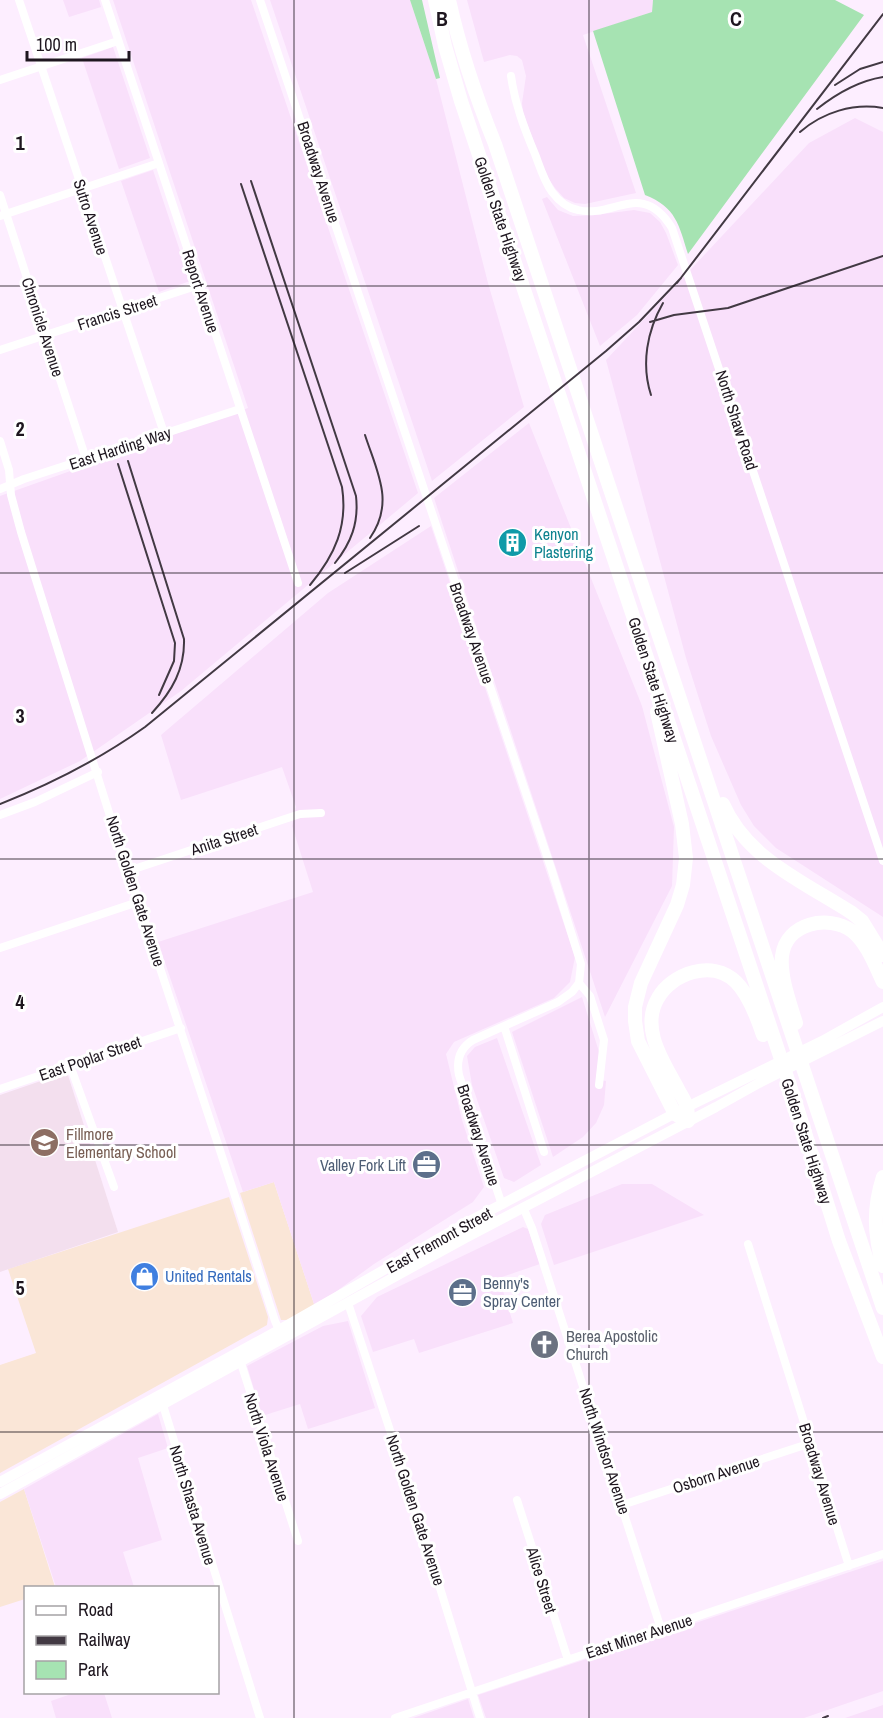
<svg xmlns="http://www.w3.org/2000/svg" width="883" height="1718" font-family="'Archivo Narrow',sans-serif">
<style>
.commercial{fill:#fae6d7}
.built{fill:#f9e0fb}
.education{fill:#f3dfee}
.green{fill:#a6e3b2}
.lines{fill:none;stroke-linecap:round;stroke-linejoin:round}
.street{stroke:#fff;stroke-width:8}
.secondary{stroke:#fff;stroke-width:10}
.highway{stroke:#fff;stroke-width:14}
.rail{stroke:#423943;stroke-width:2}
.grid{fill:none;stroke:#1e161f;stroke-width:1.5;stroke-opacity:0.55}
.labels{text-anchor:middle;stroke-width:6;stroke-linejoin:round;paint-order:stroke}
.street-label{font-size:16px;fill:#1e161f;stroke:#fff}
.culture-label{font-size:16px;fill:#0d838f;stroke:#fff;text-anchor:start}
.education-label{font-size:16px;fill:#785e54;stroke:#fff;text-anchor:start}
.service-label{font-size:16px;fill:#4e5e75;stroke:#fff;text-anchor:end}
.shop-label{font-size:16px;fill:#366cbe;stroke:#fff;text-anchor:start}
.worship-label{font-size:16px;fill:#5b616d;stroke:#fff;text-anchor:start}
.grid-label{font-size:20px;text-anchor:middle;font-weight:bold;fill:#1e161f;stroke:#fff;stroke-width:6;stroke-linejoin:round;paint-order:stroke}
</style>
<rect width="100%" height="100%" fill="#fdeeff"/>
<path class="commercial" d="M274,1182l41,125 -22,13h-12l-41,-127z
M229,1197l39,120 -1,8 -267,148v-108l36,-12 -28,-84z
M24,1489l31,98 -29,1 -1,11 -25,8v-105z"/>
<path class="built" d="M63,0h36l2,7 -32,10z
M113,0h138l167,493 -237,198 -101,70 -80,38v-303l248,-88z
M270,0h140l26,79 52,204 36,124 -92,74z
M467,0h186l-1,12 -69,23 53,158 -51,11 -10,-1 -11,-5 -9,-10 -9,-13 -23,-63 -1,-9 4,-27 -4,-16 -5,-4 -7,-1 -26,7z
M113,47l37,111 -31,11 -37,-111z
M855,118l28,14v785l-107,-69 -22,-22 -13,-21 -30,-69 -25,-78 -80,-298 203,-217z
M153,170l37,111 -31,11 -38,-111z
M547,197l11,13 15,6 22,-1 39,-5 16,3 10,9 6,11 12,32 -41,50 -37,31 -58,-147z
M529,423l113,283 32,121 -2,59 -67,131 -171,-519z
M431,526l144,431 -5,25 -16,16 -100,44 -8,12 16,66 22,67 -11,15 -99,62 -59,43 -41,-125 -31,10 -85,-250 155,-50 -21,-66 4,-19 -14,-40 -101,33 -20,-65 167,-142z
M582,997l18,58 -4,24 10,2 -2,24 -8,18 -13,14 -30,20 -41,-125z
M497,1038l44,127 -27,17 -10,-4 -32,-93 -5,-29 8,-9z
M622,1184h30l52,31 -150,50 -13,-41 4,-9z
M523,1227l5,2 12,35 -41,14 14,45 -94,30 -5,-14 -41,13 -12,-36 16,-19z
M348,1321l27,87 -67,21 -8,-25 -38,12 -15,-50 76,-40z
M158,1414l10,34 -30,10 24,82 -39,12 11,35h-78l-32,-98z
M883,1561v130l-79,27h-318l-8,-23z
M74,1693h30l8,25h-56l-5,-17z
M468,1699l6,19h-61z
M883,1705v13h-38z"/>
<path class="education" d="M67,1072l51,160 -118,40v-177z"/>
<path class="green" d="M410,0h12l18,78 -4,1z
M653,0h182l29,15 -176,239c-9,-29 -12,-47 -43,-59l-52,-164 59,-19z"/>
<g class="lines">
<path class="street" d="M19,0l145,433
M105,0l193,583
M260,0l292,871 29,93 -2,19 -7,9 -14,10 -85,38c-13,8 -17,20 -14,35l43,130
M511,76c4,28 13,52 24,78 5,13 9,27 17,38 6,8 15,16 26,18 35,9 64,-31 94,18l211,633
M0,80l118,-39
M0,195l86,264
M0,216l159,-53
M0,350l199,-65
M0,441l9,29 2,25 10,37 89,284 124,377 41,128 6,13
M0,489l24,-10 216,-70
M0,815l35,-13 63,-30
M128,871l172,-57 21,-1
M0,948l138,-46
M579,983l11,13 14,44 -5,45
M504,1026l40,126
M70,1065l44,122
M0,1089l181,-61
M523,1207l9,21 129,401
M748,1244l101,322
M348,1303l64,194 68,221
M239,1357l59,184
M162,1402l98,316
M517,1500l51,160
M622,1505l189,-62
M395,1718l488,-164"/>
<path class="secondary" d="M0,1482l279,-152 185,-106 223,-117 135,-66 61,-34
M0,1494l467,-257 249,-130 43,-24 124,-62"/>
<path class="highway" d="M435,0l10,46 16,55 335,1003 43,137 44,116
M449,0c11,50 27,97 46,144l388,1164
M657,712l25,112 4,34 -3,27 -6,20 -36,78 -6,24v14l3,20 37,73 13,7
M723,804c24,55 81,78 129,109l10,8 21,34
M796,1023c-6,-20 -16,-46 -14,-67 4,-33 46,-42 70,-25 15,12 23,34 31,51
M688,1121c0,-4 0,-9 -1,-13 -1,-7 -7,-14 -10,-21 -14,-26 -37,-59 -19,-89 14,-25 55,-39 78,-16 13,13 21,35 27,53
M883,1177c-10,31 -9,58 0,89"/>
<path class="rail" d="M835,85l25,-16 23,-7
M817,109c19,-15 41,-28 66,-32
M800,132c23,-20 53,-29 83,-24
M251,181l105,315c3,27 -5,47 -21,67
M241,184l101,303c6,39 -7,68 -32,98
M677,283l206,-269
M650,322l24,-7 54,-7 155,-52
M651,395c-10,-31 -4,-64 12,-92
M365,435c12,37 30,67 5,103
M128,461l56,178c1,30 -12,52 -32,74
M118,464l57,179 -1,18 -15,34
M345,573l74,-47
M0,804c51,-20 100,-45 145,-77l461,-376 33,-29 42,-44
M823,1718l5,-2"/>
</g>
<path class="grid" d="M294,0v1718M589,0v1718M0,286h883M0,573h883M0,859h883M0,1145h883M0,1432h883"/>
<defs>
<symbol id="building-disc" viewBox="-11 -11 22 22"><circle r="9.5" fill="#0f9aa8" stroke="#fff"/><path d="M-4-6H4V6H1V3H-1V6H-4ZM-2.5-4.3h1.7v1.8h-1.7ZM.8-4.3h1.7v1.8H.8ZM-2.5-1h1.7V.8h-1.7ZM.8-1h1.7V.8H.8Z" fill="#fff"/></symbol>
<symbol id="school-disc" viewBox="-11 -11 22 22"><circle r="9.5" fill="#8d6e63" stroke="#fff"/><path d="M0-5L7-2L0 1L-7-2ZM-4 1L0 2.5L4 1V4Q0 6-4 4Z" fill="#fff"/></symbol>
<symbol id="office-disc" viewBox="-11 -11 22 22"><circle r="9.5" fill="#5c6f8a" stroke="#fff"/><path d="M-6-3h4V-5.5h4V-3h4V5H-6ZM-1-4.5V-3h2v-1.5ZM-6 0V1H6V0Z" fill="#fff"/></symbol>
<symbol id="shop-disc" viewBox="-11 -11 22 22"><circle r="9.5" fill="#3f7fe0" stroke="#fff"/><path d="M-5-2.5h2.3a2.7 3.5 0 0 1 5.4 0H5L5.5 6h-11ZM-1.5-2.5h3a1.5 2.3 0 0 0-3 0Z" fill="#fff"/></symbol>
<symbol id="church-disc" viewBox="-11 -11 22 22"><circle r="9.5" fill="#6b7280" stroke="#fff"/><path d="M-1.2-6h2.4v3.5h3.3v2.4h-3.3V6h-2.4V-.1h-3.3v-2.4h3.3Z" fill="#fff"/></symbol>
</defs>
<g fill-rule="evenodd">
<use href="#building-disc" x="496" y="526" width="33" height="33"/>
<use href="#school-disc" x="28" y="1126" width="33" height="33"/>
<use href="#office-disc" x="410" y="1148" width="33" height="33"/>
<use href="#shop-disc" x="128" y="1260" width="33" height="33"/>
<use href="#office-disc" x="446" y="1276" width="33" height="33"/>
<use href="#church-disc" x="528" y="1328" width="33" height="33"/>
</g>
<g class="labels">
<g class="street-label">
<text transform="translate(319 172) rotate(72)" y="6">Broadway Avenue</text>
<text transform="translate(91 217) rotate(72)" y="6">Sutro Avenue</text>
<text transform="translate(501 219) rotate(71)" y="6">Golden State Highway</text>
<text transform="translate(201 291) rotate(72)" y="6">Report Avenue</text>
<text transform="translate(117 312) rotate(-18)" y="6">Francis Street</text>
<text transform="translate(43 327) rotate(72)" y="6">Chronicle Avenue</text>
<text transform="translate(737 420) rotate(72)" y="6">North Shaw Road</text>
<text transform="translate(120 448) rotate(-18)" y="6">East Harding Way</text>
<text transform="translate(472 633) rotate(71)" y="6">Broadway Avenue</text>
<text transform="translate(654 680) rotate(72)" y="6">Golden State Highway</text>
<text transform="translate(224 839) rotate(-18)" y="6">Anita Street</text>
<text transform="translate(136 891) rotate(72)" y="6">North Golden Gate Avenue</text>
<text transform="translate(90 1058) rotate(-19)" y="6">East Poplar Street</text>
<text transform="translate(479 1135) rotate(72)" y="6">Broadway Avenue</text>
<text transform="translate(807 1141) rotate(72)" y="6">Golden State Highway</text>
<text transform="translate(439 1240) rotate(-29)" y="6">East Fremont Street</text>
<text transform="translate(267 1447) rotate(72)" y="6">North Viola Avenue</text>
<text transform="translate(605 1451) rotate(72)" y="6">North Windsor Avenue</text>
<text transform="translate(716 1474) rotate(-18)" y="6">Osborn Avenue</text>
<text transform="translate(820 1474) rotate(73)" y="6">Broadway Avenue</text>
<text transform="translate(193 1505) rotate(73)" y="6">North Shasta Avenue</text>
<text transform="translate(416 1510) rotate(72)" y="6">North Golden Gate Avenue</text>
<text transform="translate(542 1580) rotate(73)" y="6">Alice Street</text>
<text transform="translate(639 1636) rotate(-18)" y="6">East Miner Avenue</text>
</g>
<g class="culture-label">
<text x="534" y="540">Kenyon<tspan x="534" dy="18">Plastering</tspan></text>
</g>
<g class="education-label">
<text x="66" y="1140">Fillmore<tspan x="66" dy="18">Elementary School</tspan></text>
</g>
<g class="service-label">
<text x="406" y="1171">Valley Fork Lift</text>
<text x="483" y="1289" text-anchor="start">Benny's<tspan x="483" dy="18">Spray Center</tspan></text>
</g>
<g class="shop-label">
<text x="165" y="1282">United Rentals</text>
</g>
<g class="worship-label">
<text x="566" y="1342">Berea Apostolic<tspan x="566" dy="18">Church</tspan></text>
</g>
</g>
<g class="grid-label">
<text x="442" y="26">B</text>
<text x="736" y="26">C</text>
<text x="20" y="150">1</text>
<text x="20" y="436">2</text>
<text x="20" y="723">3</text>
<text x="20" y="1009">4</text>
<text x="20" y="1295">5</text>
</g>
<rect x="24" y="1586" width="195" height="108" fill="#ffffff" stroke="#a5a2a5" stroke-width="1.5"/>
<rect x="36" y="1606" width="30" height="9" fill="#ffffff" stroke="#a5a2a5" stroke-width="1.5"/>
<text x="78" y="1616" font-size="18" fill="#1e161f">Road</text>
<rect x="36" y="1636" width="30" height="9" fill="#423943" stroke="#a5a2a5" stroke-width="1.5"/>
<text x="78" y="1646" font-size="18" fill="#1e161f">Railway</text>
<rect x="36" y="1661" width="30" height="18" fill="#a6e3b2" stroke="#a5a2a5" stroke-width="1.5"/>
<text x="78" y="1676" font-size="18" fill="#1e161f">Park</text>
<path d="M27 51v9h102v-9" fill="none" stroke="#1e161f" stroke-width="3"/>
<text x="36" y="51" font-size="18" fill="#1e161f" stroke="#ffffff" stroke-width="4.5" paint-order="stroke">100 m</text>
</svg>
